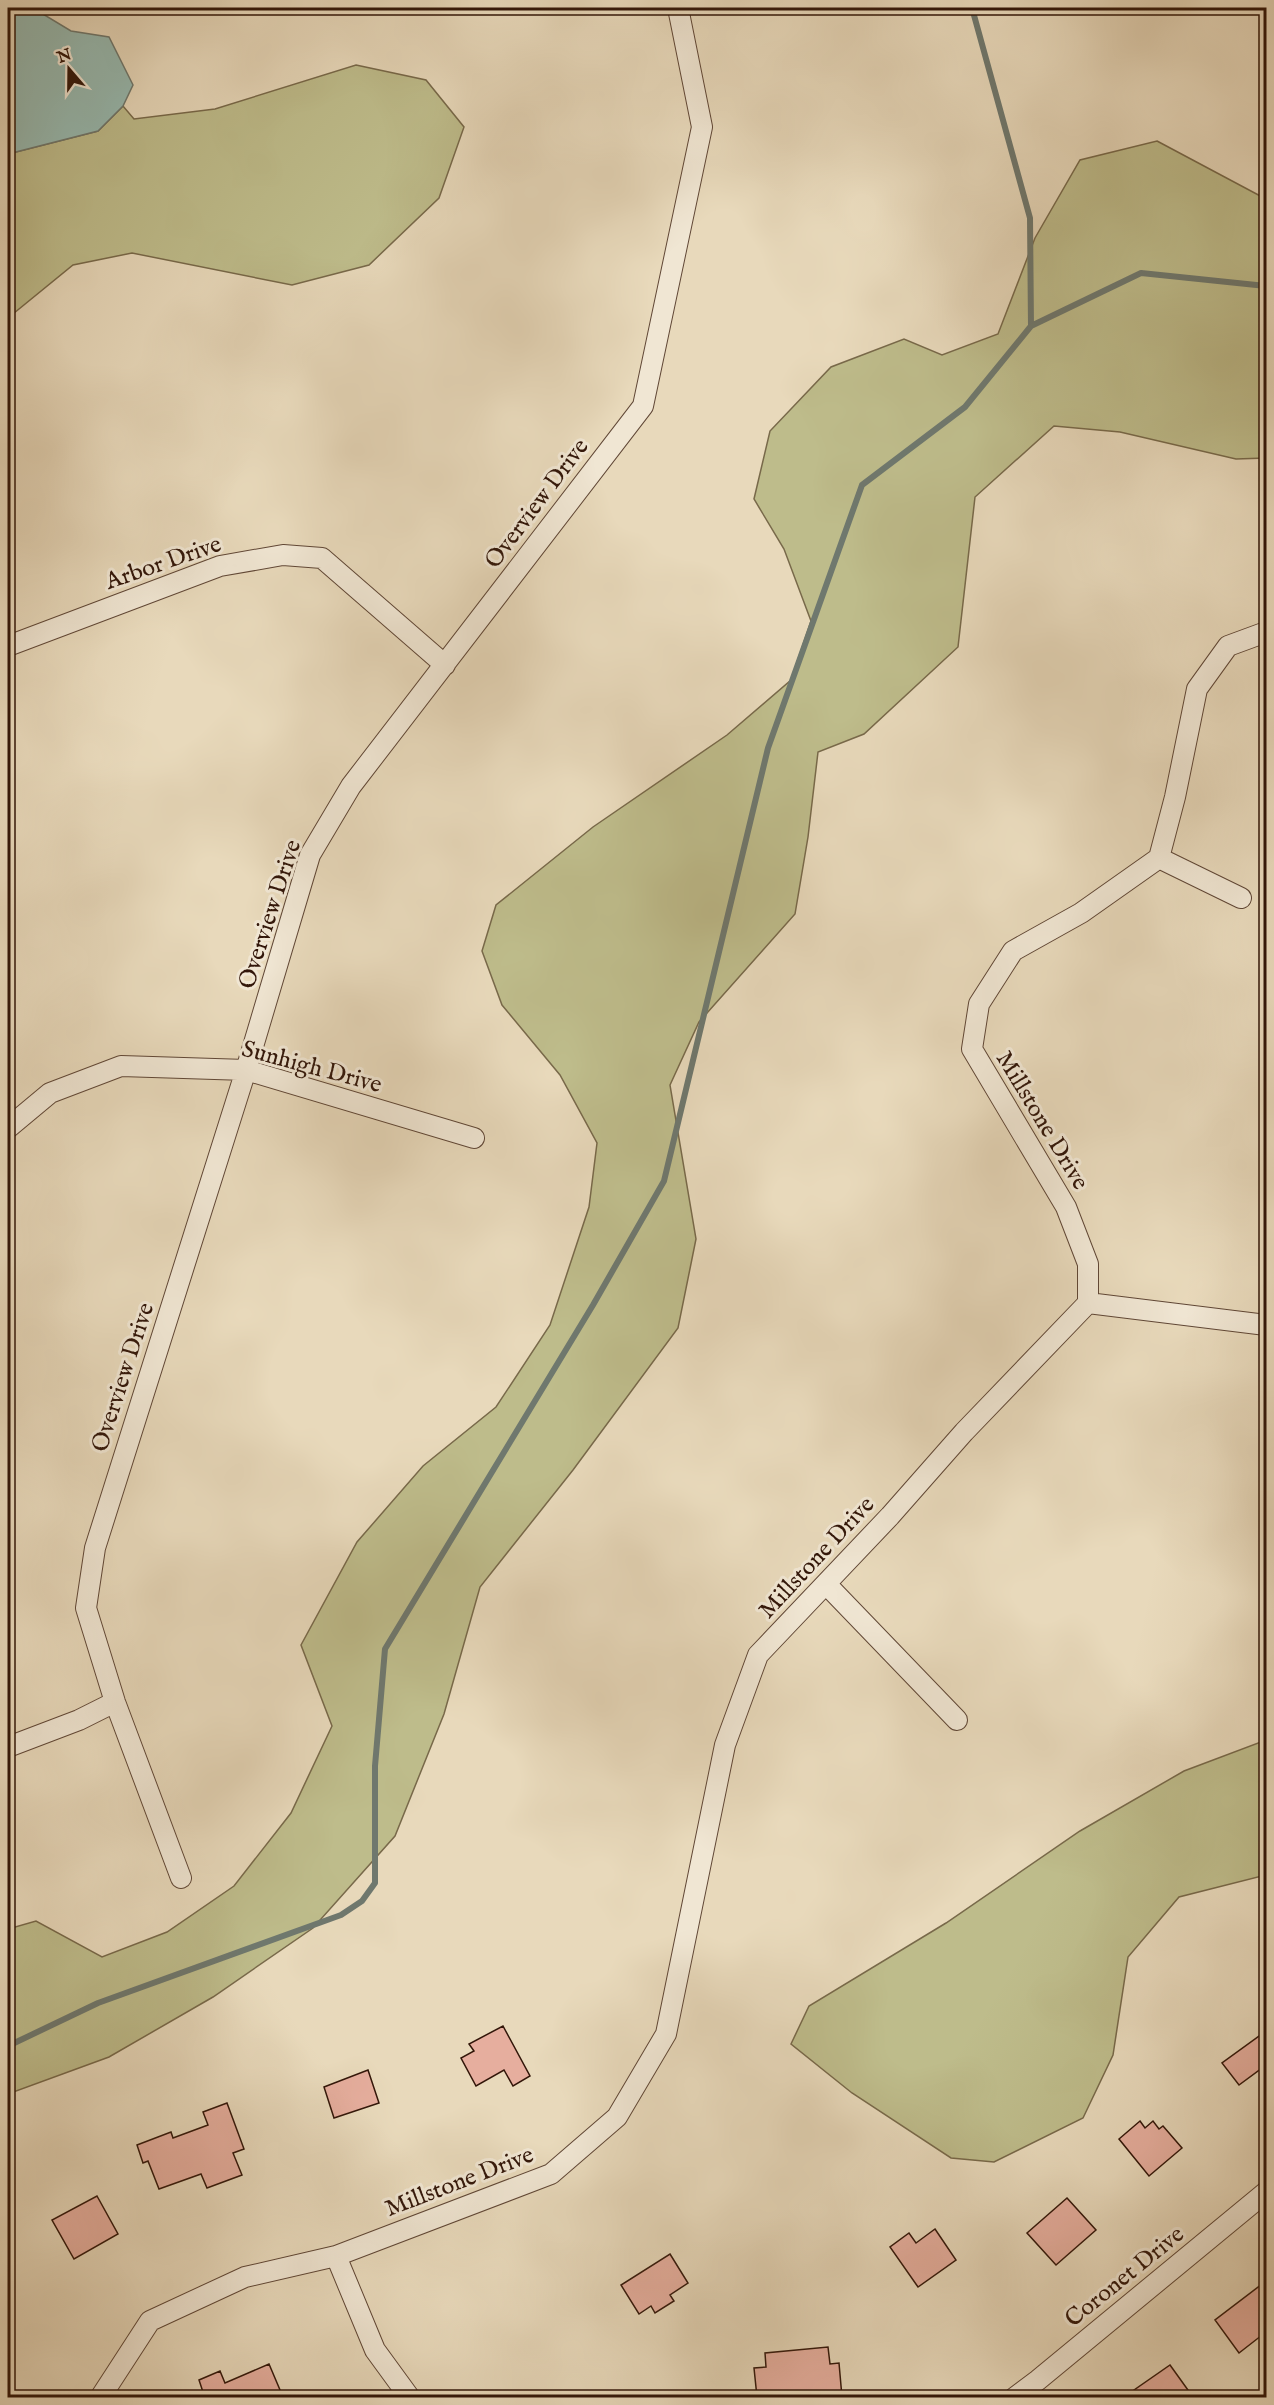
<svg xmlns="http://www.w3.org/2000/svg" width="1274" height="2405" font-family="'IM FELL English',serif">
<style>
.green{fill:#bebc8b;stroke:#78694a;stroke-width:1.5}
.water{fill:#97bab1;stroke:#6f786e;stroke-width:1.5}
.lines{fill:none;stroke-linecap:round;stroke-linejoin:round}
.stream{stroke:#6f786e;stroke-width:6}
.building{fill:#e6ae9e;stroke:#321609;stroke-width:1.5}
.minor-casing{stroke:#604736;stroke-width:22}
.minor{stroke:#f0e6d3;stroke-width:20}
.labels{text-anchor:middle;stroke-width:6;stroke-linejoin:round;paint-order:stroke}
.street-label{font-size:24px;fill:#321609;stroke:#f0e6d3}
</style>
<rect width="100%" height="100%" fill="#e8d9bb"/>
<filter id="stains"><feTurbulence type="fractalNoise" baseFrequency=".00333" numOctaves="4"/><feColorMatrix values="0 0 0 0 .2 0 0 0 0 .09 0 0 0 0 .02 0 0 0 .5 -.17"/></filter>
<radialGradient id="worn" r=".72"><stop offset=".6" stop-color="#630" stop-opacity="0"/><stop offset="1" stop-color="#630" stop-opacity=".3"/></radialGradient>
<path class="green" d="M356,65l70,15 38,47 -25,71 -70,67 -77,20 -160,-32 -59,12 -65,53v-164l90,-23 25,-25 11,13 81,-10z
M1157,141l109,58v259l-30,1 -116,-27 -66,-6 -79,71 -17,150 -94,87 -46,18 -10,85 -13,77 -96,108 -29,63 26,154 -18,89 -105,142 -93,117 -36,127 -49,122 -82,92 -100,69 -104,60 -101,37v-165l28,-8 66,36 65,-25 67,-46 57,-73 41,-87 -31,-81 56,-103 66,-76 73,-59 54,-82 39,-118 8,-64 -37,-68 -58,-70 -20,-54 14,-46 97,-78 134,-92 64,-55 20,-59 -27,-72 -30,-50 16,-68 61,-64 73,-28 38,16 56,-21 37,-96 45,-78z
M1266,1740v135l-87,22 -51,60 -15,98 -30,63 -89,44 -43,-4 -99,-65 -61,-49 18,-38 137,-83 134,-92 104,-60z"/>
<path class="water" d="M8,8h25l38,23 38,6 24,48 -10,21 -25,25 -90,23z"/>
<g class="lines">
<path class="stream" d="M1031,326l110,-53 125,13
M8,2046l90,-43 243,-88 21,-14 13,-18v-117l10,-117 208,-344 71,-124 104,-433 94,-263 103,-78 66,-81 -1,-108 -58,-210"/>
</g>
<path class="building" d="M503,2026l27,50 -17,10 -9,-16 -28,16 -15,-28 13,-7 -5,-7z
M1266,2031v34l-27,20 -17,-22z
M368,2070l11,33 -45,15 -10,-31z
M227,2103l17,46 -11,4 9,22 -35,13 -6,-14 -42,15 -11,-28 -5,2 -6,-18 34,-13 2,6 35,-13 -5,-13z
M1140,2121l5,7 8,-7 6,8 4,-3 19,22 -33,28 -30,-37z
M97,2196l21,38 -44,25 -22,-39z
M1067,2198l29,32 -40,35 -29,-32z
M935,2229l21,31 -38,27 -28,-40 19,-14 7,10z
M670,2254l18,29 -18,12 4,6 -19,12 -4,-7 -12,8 -18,-29z
M1266,2281v51l-27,21 -24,-33z
M828,2347l2,17 9,-1 3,34h-85l-3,-29 12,-1 -1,-14z
M269,2364l14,33h-93l13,-5 -4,-12 21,-9 5,12z
M1170,2365l23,32h-69z"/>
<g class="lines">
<defs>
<path id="minor" d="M8,646l212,-80 63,-11 39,3 123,107
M1159,858l82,40
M8,1128l42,-35 71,-27 125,4 228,68
M1088,1303l178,22
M827,1585l130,135
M8,1747l71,-27 36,-18
M181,1878l-66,-176 -29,-94 9,-60 151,-478 64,-215 41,-69 292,-380 59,-279 -24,-119
M336,2256l39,94 35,48
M100,2398l50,-77 95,-44 91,-21 215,-82 66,-57 49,-83 59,-289 33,-90 132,-139 74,-84 124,-129v-39l-22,-57 -94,-158 7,-45 34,-53 68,-38 78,-55 16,-61 22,-108 31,-43 38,-14
M1014,2398l24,-18 228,-188"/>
</defs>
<use href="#minor" class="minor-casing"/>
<use href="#minor" class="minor"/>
</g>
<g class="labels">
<g class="street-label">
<text transform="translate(536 503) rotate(-53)" y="8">Overview Drive</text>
<text transform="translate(163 562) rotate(-19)" y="8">Arbor Drive</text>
<text transform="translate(269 914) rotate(-72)" y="8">Overview Drive</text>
<text transform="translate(312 1066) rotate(15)" y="8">Sunhigh Drive</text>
<text transform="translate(1043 1120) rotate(59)" y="8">Millstone Drive</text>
<text transform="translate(122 1377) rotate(-72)" y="8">Overview Drive</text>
<text transform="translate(816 1557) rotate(-47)" y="8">Millstone Drive</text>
<text transform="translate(459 2181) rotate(-21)" y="8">Millstone Drive</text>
<text transform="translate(1124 2276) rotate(-39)" y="8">Coronet Drive</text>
</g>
</g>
<rect width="1274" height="2405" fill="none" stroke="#e8d9bb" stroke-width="30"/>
<rect x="9" y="9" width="1256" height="2387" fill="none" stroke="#321609" stroke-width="3"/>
<rect x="15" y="15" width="1244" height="2375" fill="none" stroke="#321609" stroke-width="1.5"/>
<g transform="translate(69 69) rotate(340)" stroke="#f0e6d3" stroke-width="4.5" paint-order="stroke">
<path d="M0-4.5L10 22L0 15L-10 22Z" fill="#321609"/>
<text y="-9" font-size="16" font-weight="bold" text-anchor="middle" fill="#321609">N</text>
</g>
<rect width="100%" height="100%" filter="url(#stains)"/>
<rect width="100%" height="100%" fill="url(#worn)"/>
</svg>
